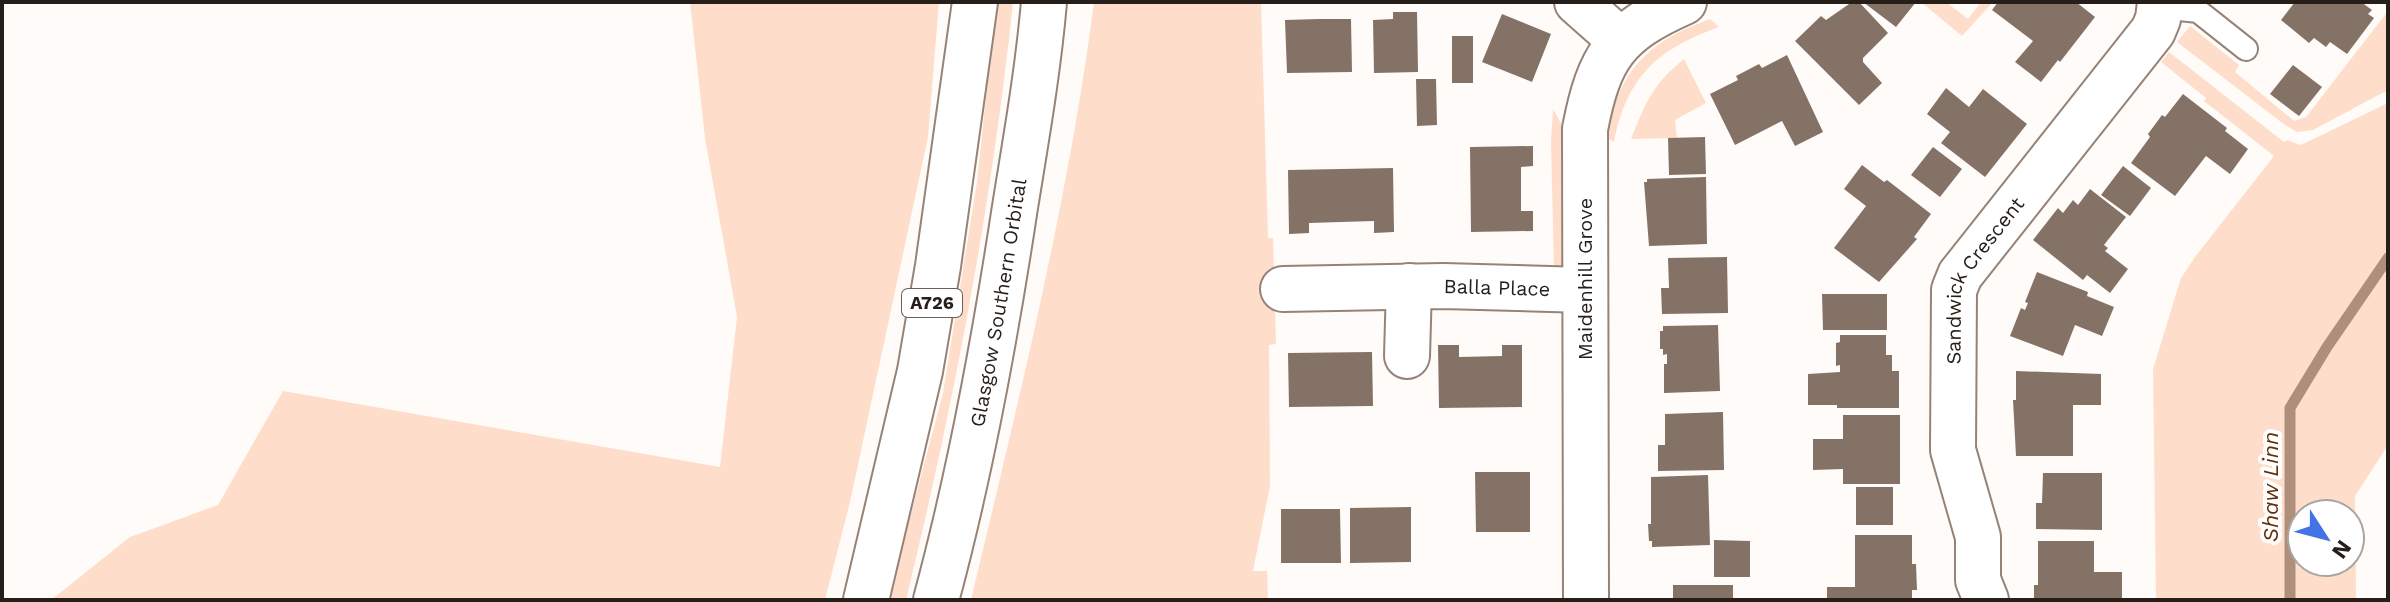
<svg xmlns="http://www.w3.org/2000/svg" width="2390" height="602" font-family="'Work Sans',sans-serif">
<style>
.green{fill:#fedeca;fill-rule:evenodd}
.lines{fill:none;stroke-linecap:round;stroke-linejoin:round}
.stream{stroke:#ad8f7c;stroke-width:11}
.building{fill:#857267}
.lane-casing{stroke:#958377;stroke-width:26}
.street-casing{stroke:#958377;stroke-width:48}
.highway-casing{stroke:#958377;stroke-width:48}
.lane{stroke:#fff;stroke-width:22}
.street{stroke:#fff;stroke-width:44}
.highway{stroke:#fff;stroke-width:44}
.labels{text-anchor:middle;stroke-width:8;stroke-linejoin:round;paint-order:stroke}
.shield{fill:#fff;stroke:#66625e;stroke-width:2}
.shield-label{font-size:18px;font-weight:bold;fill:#251e19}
.street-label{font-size:20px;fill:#251e19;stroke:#fff}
.water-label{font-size:22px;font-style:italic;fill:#613006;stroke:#fff}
</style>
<rect width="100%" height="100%" fill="#fffbf8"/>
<path class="green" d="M690,2h249l-11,135 -78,365 -25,98h-774l79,-63 88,-32 65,-114 437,76 17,-150 -32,-179z
M996,2h17c-21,202 -59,401 -107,598h-18l55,-207 34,-211z
M1094,2h167l7,236h5l3,106 -7,1 1,141 -17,85h14l1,29h-297c47,-198 97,-396 123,-598z
M1921,2h25l22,17 13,-17h12l-31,34z
M2388,11v79l-75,40 -16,2 -12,-7 -108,-83 13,-16 49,39 -4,7 59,49 12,-4z
M1710,19l9,8c-61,22 -92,49 -105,115l-10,-6c17,-65 42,-94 106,-117z
M2169,52l115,90 3,-2 14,5 87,-42v342l-33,51 1,104h-200l-3,-231 28,-91 14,-21 79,-101 -70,-55 2,-3 -45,-36zM2302,514h48v48h-48z
M1684,59l22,44 -31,17 2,18 -46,1c15,-37 21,-54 53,-80z
M1553,109l8,14 2,141 -9,6 -3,-128z"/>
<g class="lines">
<path class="stream" d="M2290,600v-192l37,-61 61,-89"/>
</g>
<path class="building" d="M1852,2h7l29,31 -25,25v4l19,21 -23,22 -64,-64 26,-25 5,4z
M1863,2h53l-20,25z
M1998,2h78l19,15 -35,45 -2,-2 -17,22 -26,-20 18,-21 -41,-31z
M2295,2h66l11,8 -4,4 6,4 -27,36 -17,-12 -4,5 -12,-9 -5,5 -28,-23z
M1393,12h24l1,60 -44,1 -1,-53 20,-1z
M1502,14l49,20 -19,48 -50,-20z
M1319,19h32l1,53 -65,1 -2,-53z
M1452,36h21v47h-21z
M1787,55l36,77 -28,14 -13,-25 -47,24 -25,-51 28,-14 -2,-4 23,-12 3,4z
M2293,65l29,22 -23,29 -29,-22z
M1416,79h20l1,46 -20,1z
M1946,88l23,19 14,-18 44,35 -42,53 -44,-34 9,-11 -23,-18z
M2183,94l44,34 -2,3 23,18 -18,25 -24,-18 -31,40 -44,-33 19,-26 -2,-3 14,-19 3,2z
M1705,137l1,37 -37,1 -1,-37z
M1533,146v20l-12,1v44h12v20l-62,1 -1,-85z
M1933,147l29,22 -22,28 -29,-22z
M1862,165l22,17 3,-2 44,34 -17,23 3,2 -38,43 -45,-34 32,-42 -22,-17z
M2123,166l28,22 -21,28 -29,-21z
M1393,168l1,64 -20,1v-12l-65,2v10l-20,1 -1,-64z
M1706,177l1,67 -58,2 -5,-64h3v-3z
M2090,189l36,28 -22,28 4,3 -3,3 23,18 -18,24 -23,-18 -4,5 -50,-40 25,-32 5,5 10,-13 5,5z
M1727,257l1,56 -66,1 -1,-26h8l-1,-30z
M2037,272l51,20 -1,4 27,11 -12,29 -27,-11 -12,31 -53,-20 11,-28 4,2 3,-7 -3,-1z
M1822,294h65v36h-64z
M1718,325l2,66 -56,2v-29h3v-10l-4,1v-6h-3v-18h3v-5z
M1840,335h46v20h6v16h7v37h-62v-3h-29v-31l32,-2v-7l-4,1v-23l4,-1z
M1438,345h21v12l43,-1v-11h20v62l-83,1z
M1372,352l1,54 -84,1 -1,-54z
M2016,371l85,3v31h-28v51h-57l-3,-56h3z
M1723,412l1,58 -66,1v-26h7v-31z
M1843,415h57v69h-57v-15l-30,1v-31h30z
M1475,472h55v60h-54z
M2043,473h59v57l-66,-1v-26h6z
M1708,475l2,70 -58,2v-6h-3l-1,-17h3v-47z
M1856,487h37v38h-37z
M1411,507v55l-61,1v-55z
M1281,509h59l1,54h-60z
M1855,535h57v29h4l1,26h-5v10h-85v-13h28z
M1714,540l36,1v36h-36z
M2038,541h56v31h28v28h-88v-15h4z
M1673,585h60v15h-60z"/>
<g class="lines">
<defs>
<path id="lane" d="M2161,7l37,4 48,38"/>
<g id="street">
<path d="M1577,2l43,38"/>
<path id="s1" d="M1283,289l160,-3 142,4"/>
<path d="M1407,356l2,-70"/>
<path d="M1586,600l-1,-471c14,-73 31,-97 99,-127"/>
<path id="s2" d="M1986,600l-8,-20v-43l-25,-87 1,-160 6,-15 193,-244 5,-12 2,-17"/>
</g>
<g id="highway">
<path d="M866,600l54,-229 18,-105 37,-264"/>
<path id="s3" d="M936,600c35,-129 59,-261 79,-393 11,-68 23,-136 29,-205"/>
</g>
</defs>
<use href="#lane" class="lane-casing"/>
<use href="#street" class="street-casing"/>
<use href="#highway" class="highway-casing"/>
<use href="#lane" class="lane"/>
<use href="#street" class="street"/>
<use href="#highway" class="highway"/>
</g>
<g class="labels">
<rect class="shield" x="902" y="289" width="60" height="28" rx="6"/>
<g class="shield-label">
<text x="932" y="309">A726</text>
</g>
<g class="street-label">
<text transform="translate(1585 279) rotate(-90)" y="7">Maidenhill Grove</text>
<text dy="7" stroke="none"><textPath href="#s2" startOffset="334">Sandwick Crescent</textPath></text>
<text dy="7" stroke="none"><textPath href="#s1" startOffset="214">Balla Place</textPath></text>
<text dy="7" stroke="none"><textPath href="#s3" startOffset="304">Glasgow Southern Orbital</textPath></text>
</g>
<g class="water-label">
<text transform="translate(2270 487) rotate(-90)" y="8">Shaw Linn</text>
</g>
</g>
<rect width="2390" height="602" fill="none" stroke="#251e19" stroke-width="8"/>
<g transform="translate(2326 538) rotate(126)"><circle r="38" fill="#ffffff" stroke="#a8a5a3" stroke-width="2"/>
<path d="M0-6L14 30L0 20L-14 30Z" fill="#4373e4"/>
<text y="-12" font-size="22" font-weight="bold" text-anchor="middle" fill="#251e19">N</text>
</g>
</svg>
